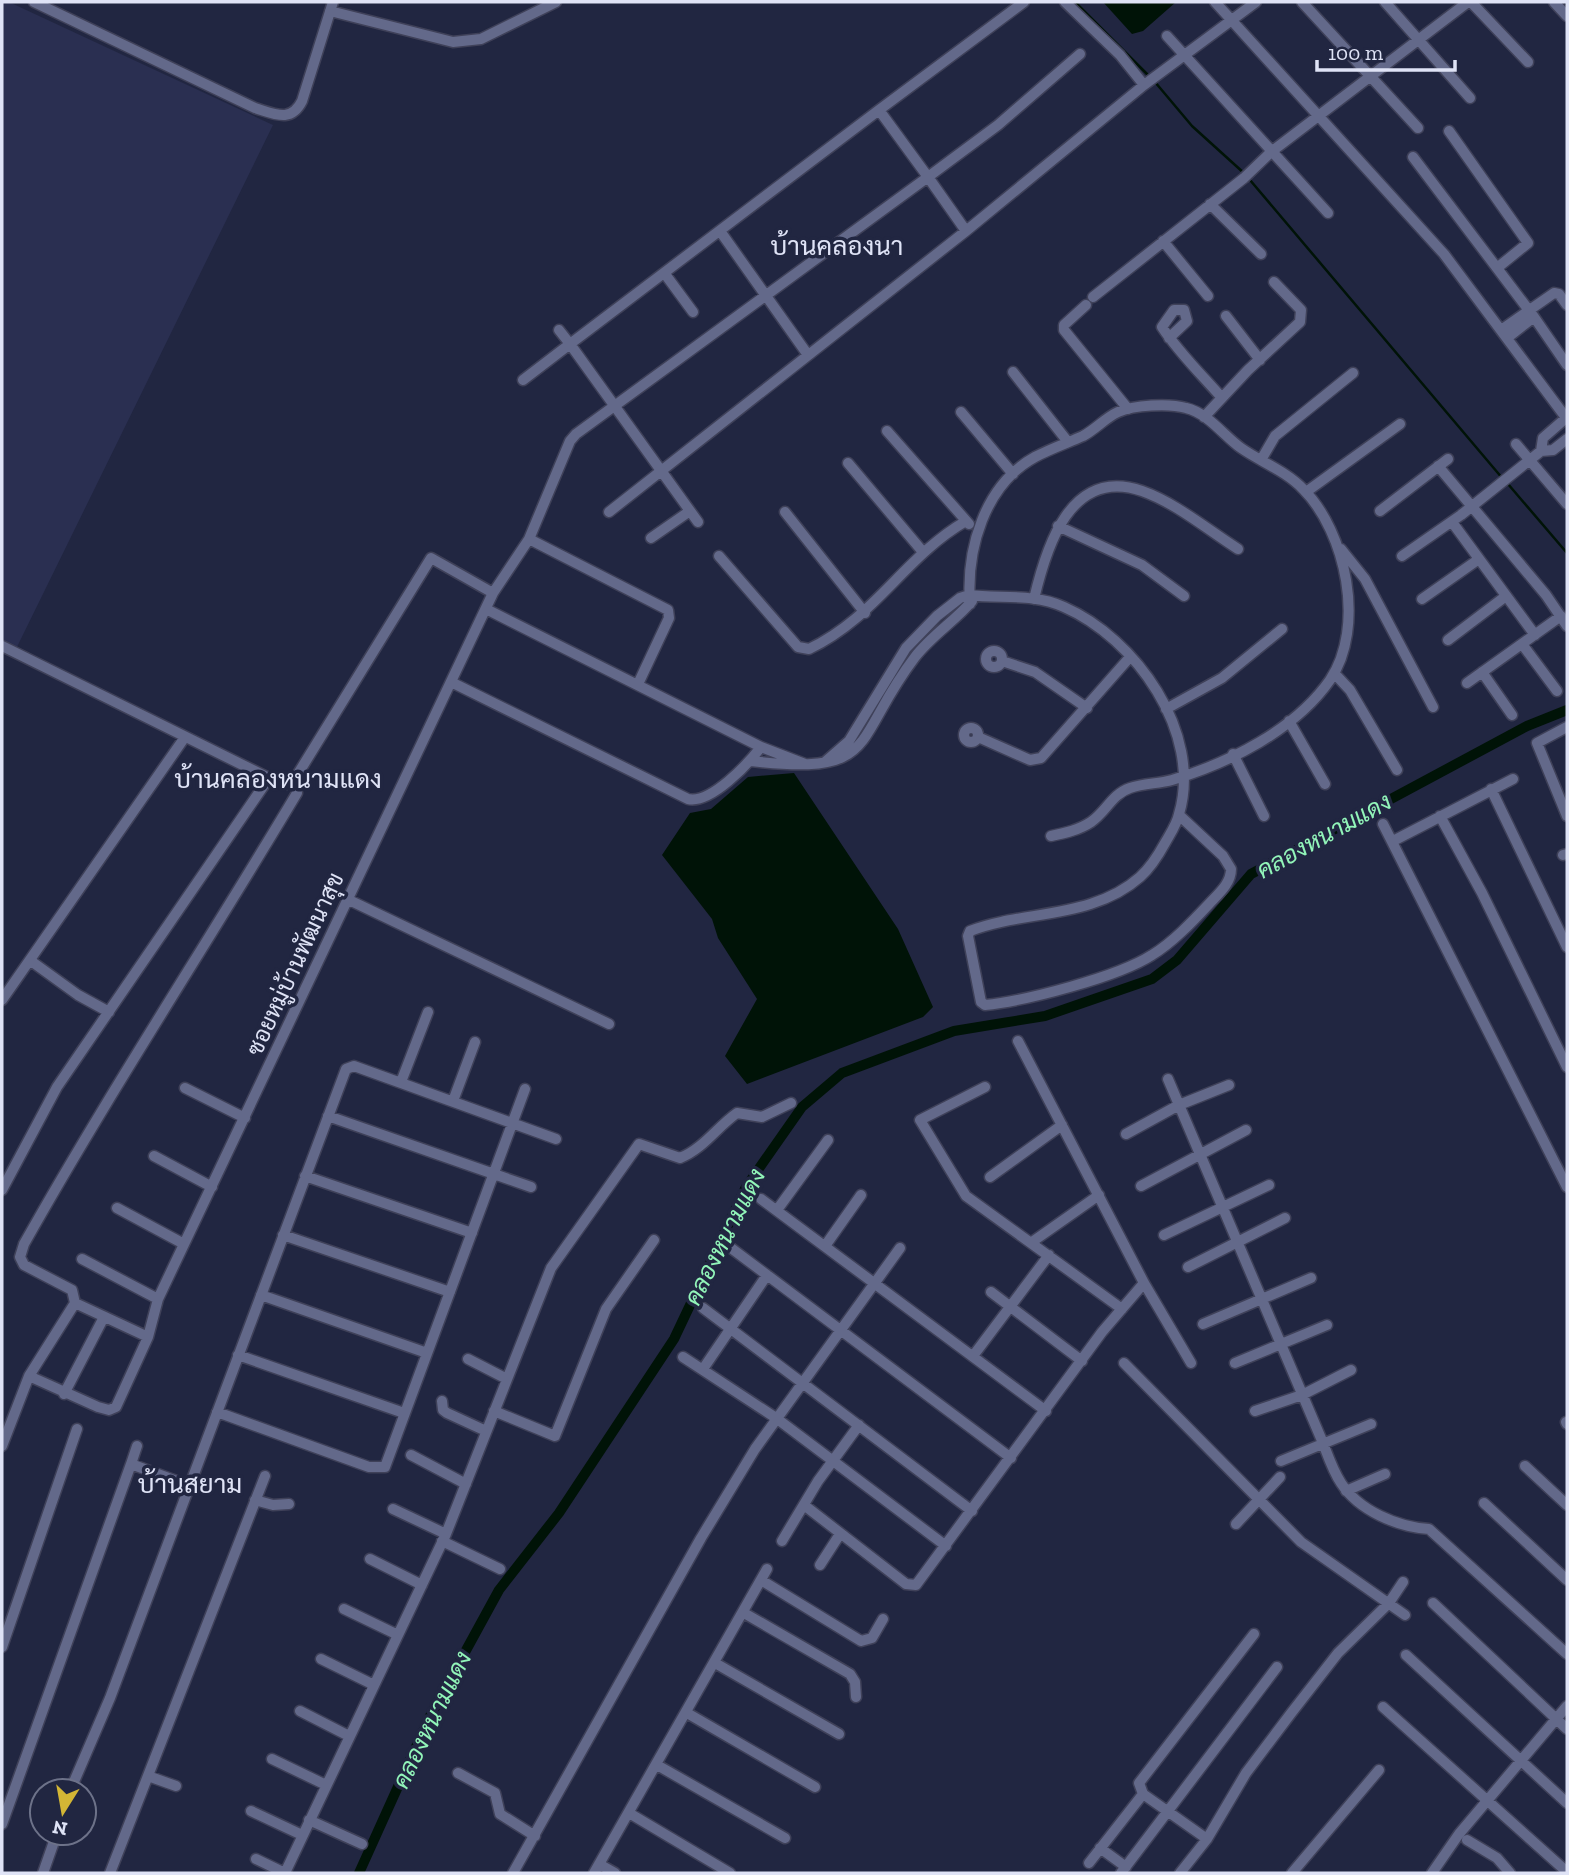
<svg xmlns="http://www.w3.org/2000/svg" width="1569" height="1875" font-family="'Zilla Slab',Sarabun,serif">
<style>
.built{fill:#2a2f51}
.water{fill:#001307}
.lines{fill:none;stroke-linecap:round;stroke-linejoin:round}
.stream{stroke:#001307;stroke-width:2.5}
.canal{stroke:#001307;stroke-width:10}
.minor-casing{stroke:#3f4159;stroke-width:13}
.minor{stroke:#63698a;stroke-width:10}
.labels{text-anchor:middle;stroke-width:7;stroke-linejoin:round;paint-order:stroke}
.street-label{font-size:23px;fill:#dfe3f6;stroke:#212641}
.water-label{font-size:24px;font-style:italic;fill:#92f5b9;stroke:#212641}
.quarter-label{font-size:26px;fill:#dfe3f6;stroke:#212641}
</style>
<rect width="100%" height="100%" fill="#212641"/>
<path class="built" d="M2,2h7l264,123 -259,528 -12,-6z"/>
<path class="water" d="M1103,2h73l-33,29 -11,3z
M794,773l104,156 35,78 -10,10 -176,67 -22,-28 32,-57 -39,-61 -6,-19 -50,-64 28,-42 21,-4 37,-32z"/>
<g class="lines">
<path class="stream" d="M1075,2l75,75
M1155,82l37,44 53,48
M1250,180l253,299
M1508,484l59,69"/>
<path class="canal" d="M359,1873l70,-155 70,-128 60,-77 115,-174 72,-152 56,-80 40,-34 112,-42 91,-15 107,-37 25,-19 74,-86 276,-148 40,-16"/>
<defs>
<path id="minor" d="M34,2l221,106c20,6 36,15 47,-7l31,-99
M1065,2l55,53 24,30
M1215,2l229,252 123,165
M1302,2l116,126
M1385,2l85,96
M1471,2l57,60
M1554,2l13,14
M330,11l123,31 28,-3 75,-37
M1167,36l161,177
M1449,131l79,112 -31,25
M1413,157l121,160
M1210,204l51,50
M720,231l88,124
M966,231l-38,-54 70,-52 82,-71
M1163,241l45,55
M665,274l28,38
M1093,297l151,-119 27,-26 197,-150
M1086,305l-22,20v5l64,79
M1226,316l34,44
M1501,330l53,-37 5,1 8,11
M1169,338l18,-17 -3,-11h-10l-12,17c17,26 40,48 60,71
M1507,338l27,-21 33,48
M1013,372l55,70
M523,380l47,-36 -11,-14
M961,412l52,62
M1204,417l44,-47 52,-48 1,-12 -27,-28
M1566,418l-23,20 -2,13 12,-1 14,-11
M887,431l82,93
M1516,444l51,60
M1261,460l14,-24 78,-63
M848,463l75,89
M1438,466l108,129 21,31
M1306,492l94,-68
M1380,511l68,-52
M609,512l357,-281 178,-146 112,-83
M785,512l80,101
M698,522l-128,-178 309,-234
M1452,522l83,113
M1058,526l84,39 42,31
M651,538l39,-27
M529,539l139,71 1,8 -31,66
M1341,549l24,30 68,128
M719,556l79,91 11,2c67,-32 95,-92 157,-128
M1402,556l59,-41 80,-64
M1034,599c12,-51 36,-133 108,-108 34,12 66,39 96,58
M1422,599l57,-40
M970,604c-4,-54 14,-119 65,-147 15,-8 32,-14 48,-21 13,-7 22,-18 35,-24 16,-7 51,-9 68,-4 22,5 38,28 55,40 20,14 45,23 62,41 43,43 63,138 27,191 -35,50 -101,83 -158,100 -14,4 -28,3 -42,8 -18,6 -24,24 -39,34 -12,8 -26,11 -40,14
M486,609l275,138
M1448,640l58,-44
M1522,644l35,47
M2,646l267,132 19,6 8,-7 135,-219 62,35
M986 659a8 8 0 1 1 16 0a8 8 0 1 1-16 0Z
M1002,661l33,11 52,36
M1482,672l30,43
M1334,673l16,17 47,80
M451,682l237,117c23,5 60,-35 73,-52l44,17
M1467,683l94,-67
M1166,709l56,-31 60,-49
M1289,721l36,63
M1567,727l-30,16 30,73
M964 735a7 7 0 1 1 14 0a7 7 0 1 1-14 0Z
M978,737l52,23 11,-2 89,-101
M1233,754l31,62
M751,761c130,15 100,-20 164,-104 17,-22 40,-36 57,-56
M825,762l24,-21 57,-93 31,-32 23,-18 9,-3c32,4 64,-2 95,12 71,31 139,125 115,207 -2,10 -9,20 -14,29 -6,11 -15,25 -25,34 -47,42 -116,33 -170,54l-2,5 13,66 4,3c40,-4 133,-28 167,-50 20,-12 40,-33 56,-50 10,-11 23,-21 23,-36l-8,-13 -44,-41
M1491,789l76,158
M1440,816l42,77 85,174
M1383,824l184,363
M1393,841l120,-62
M1563,855l4,-1
M349,900l260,124
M31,961l47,34 31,17
M2,1000l183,-263
M1018,1041l126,242 47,80
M1168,1079l155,364c5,13 10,28 18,40 18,28 57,44 88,46l138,125
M401,1082l27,-70
M985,1087l-65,33 46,76 156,113
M185,1088l60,30
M453,1101l22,-59
M328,1116l203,71
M1126,1134l53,-29 50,-20
M154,1156l58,31
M305,1176l167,57
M990,1177l72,-52
M1141,1186l105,-56
M2,1190l55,-103 212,-309
M761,1199l285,212
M117,1208l67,36
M777,1210l51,-70
M283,1235l167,57
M1164,1235l105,-50
M1032,1242l67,-47
M825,1246l36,-51
M731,1248l280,210
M82,1259l76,40
M1188,1267l97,-49
M991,1292l91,69
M261,1295l166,58
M75,1303l-3,-13 -48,-25 -4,-8 4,-13c86,-153 183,-300 273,-451
M703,1308l269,203
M1203,1324l108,-46
M238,1355l166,58
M973,1356l76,-101
M683,1357l93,61 170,128
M468,1359l39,20
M1124,1363l177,179 104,73
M1235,1363l92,-38
M703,1369l64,-94
M29,1376l69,31 11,3 7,-3 32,-70 10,-38 335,-706 36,-54 41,-98 6,-7 352,-257 -49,-67 145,-108
M64,1394l40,-77
M442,1401l1,9 4,3 39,18
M494,1411l61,25 51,-127 48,-69
M1255,1411l47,-16 49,-25
M217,1412l152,55h16l140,-378
M1566,1422l1,2
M2,1446l27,-70 46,-73 73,34
M411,1455l55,29
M1281,1461l90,-37
M131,1464l6,-18
M1525,1466l42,39
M1346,1491l39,-17
M255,1500l18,5 16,-1
M1484,1503l83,77
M804,1505l102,79 10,1 186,-253 42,-49
M393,1509l53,25
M1236,1524l44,-47
M442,1541l58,28
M782,1541l36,-60 41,-56
M370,1559l52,26
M820,1565l20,-31
M761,1580l100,61 11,-3 11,-19
M1433,1603l134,126
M344,1609l54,26
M744,1613l106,61 5,8 1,15
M2,1647l75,-218
M1406,1655l161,148
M321,1659l53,26
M715,1663l124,71
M1383,1707l184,165
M300,1711l49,25
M687,1713l128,74
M272,1759l54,26
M657,1765l128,73
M458,1773l37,20 5,21 35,22
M148,1776l28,10
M70,1791l40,-93 236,-629 8,-3 202,73
M251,1811l51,24
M629,1813l101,60
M309,1820l53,24
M2,1824l129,-360 59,22
M1207,1839l-64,-45 -4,-11 115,-149
M1467,1840l30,18 13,15
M1100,1848l26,19
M256,1859l29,14
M1089,1863l54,-69
M599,1864l16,9
M43,1873l14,-40
M110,1873l155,-397
M285,1873l161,-339 105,-266 88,-124 41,14c23,-9 37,-31 57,-45l25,4 29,-14
M513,1873l188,-335 54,-89 145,-201
M594,1873l173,-304
M1121,1873l156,-206
M1180,1873l27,-34 39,-66 46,-61 46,-59 51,-50 14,-21
M1292,1873l87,-103
M1432,1873l27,-39 108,-128"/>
</defs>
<use href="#minor" class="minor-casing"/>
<use href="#minor" class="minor"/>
</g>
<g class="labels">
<g class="street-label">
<text transform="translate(295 964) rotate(-65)" y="8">ซอยหมู่บ้านพัฒนาสุข</text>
</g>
<g class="water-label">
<text transform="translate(1324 836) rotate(-29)" y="8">คลองหนามแดง</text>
<text transform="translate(725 1237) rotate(-63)" y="8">คลองหนามแดง</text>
<text transform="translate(432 1720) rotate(-64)" y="8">คลองหนามแดง</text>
</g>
<g class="quarter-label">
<text x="837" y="255">บ้านคลองนา</text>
<text x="278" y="788">บ้านคลองหนามแดง</text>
<text x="190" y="1493">บ้านสยาม</text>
</g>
</g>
<rect width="1569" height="1875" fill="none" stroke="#dfe3f6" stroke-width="7"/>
<g transform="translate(63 1812) rotate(191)"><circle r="33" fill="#212641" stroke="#6d7289" stroke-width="2"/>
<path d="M0-5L12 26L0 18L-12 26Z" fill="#d3b635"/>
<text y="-10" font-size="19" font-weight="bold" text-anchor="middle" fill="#dfe3f6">N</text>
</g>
<path d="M1317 60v10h138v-10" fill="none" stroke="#dfe3f6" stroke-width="3.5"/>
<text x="1328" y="60" font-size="21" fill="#dfe3f6" stroke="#212641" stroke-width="5" paint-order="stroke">100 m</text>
</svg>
